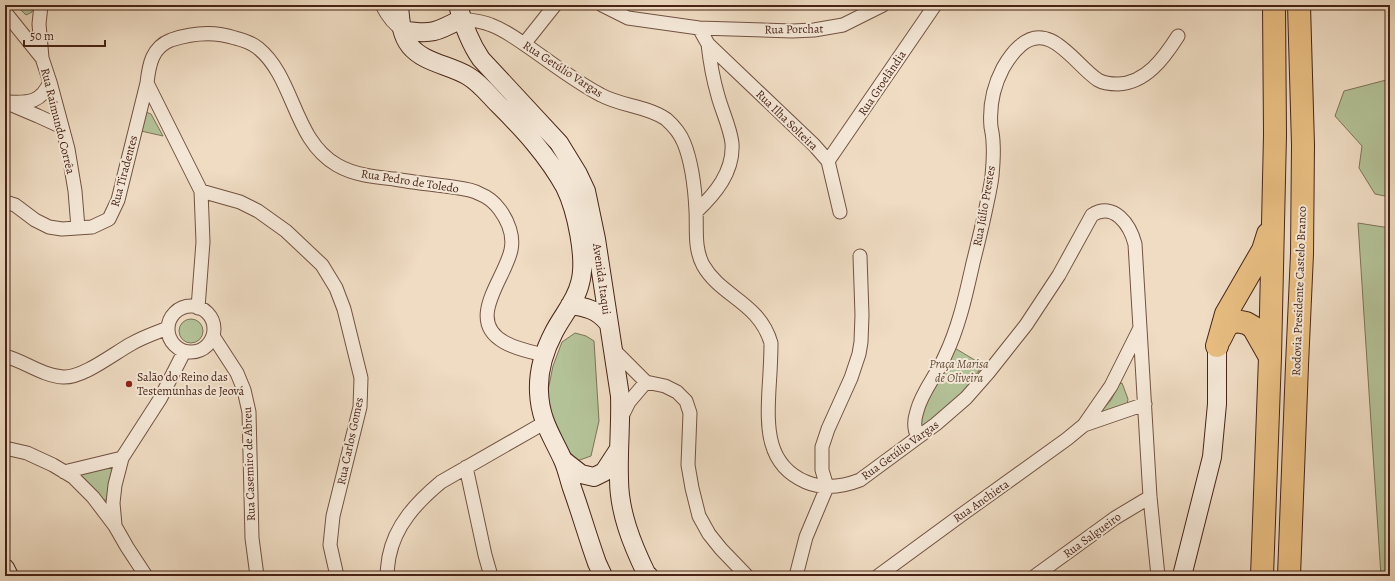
<svg xmlns="http://www.w3.org/2000/svg" width="1395" height="581" font-family="Alegreya,serif">
<style>
.green{fill:#b4c298;stroke:#7e7358}
.lines{fill:none;stroke-linecap:round;stroke-linejoin:round}
.minor-casing{stroke:#725242;stroke-width:15}
.secondary-casing{stroke:#482417;stroke-width:20}
.motorway-casing{stroke:#482417;stroke-width:24}
.minor{stroke:#f5e8d8;stroke-width:13}
.secondary{stroke:#f5e8d8;stroke-width:18}
.motorway{stroke:#e8be82;stroke-width:22}
.poi-dot{fill:#8f2418;stroke:#f5e8d8;stroke-width:1.5}
.labels{text-anchor:middle;stroke-width:4;stroke-linejoin:round;paint-order:stroke}
.street-label{font-size:12px;fill:#482417;stroke:#f5e8d8}
.park-label{font-size:12px;font-style:italic;fill:#634c37;stroke:#f5e8d8}
.poi-label{font-size:12px;fill:#482417;stroke:#f5e8d8;text-anchor:start}
</style>
<rect width="100%" height="100%" fill="#efdcc3"/>
<filter id="stains"><feTurbulence type="fractalNoise" baseFrequency=".005" numOctaves="4"/><feColorMatrix values="0 0 0 0 .2 0 0 0 0 .09 0 0 0 0 .02 0 0 0 .5 -.17"/></filter>
<radialGradient id="worn" r=".72"><stop offset=".6" stop-color="#630" stop-opacity="0"/><stop offset="1" stop-color="#630" stop-opacity=".3"/></radialGradient>
<path class="green" d="M20,5h9l4,2 -1,5 -6,3 -6,-6z
M1390,79v118l-15,-3 -16,-26 3,-22 -27,-30 9,-25z
M146,112l5,2 12,22 -22,-5z
M1358,223l32,5v348h-9z
M179 331a12 12 0 1 1 24 0a12 12 0 1 1-24 0Z
M575,333l11,3 8,5 5,80 -8,35 -14,5 -18,-22 -9,-26 -3,-18 6,-29 9,-24z
M953,347l30,18 -19,27 -41,37 -4,-2v-11z
M1122,383l6,16 -1,6 -30,11 14,-16 8,-16z
M107,467l6,2 -5,31h-5l-22,-25v-3z"/>
<g class="lines">
<defs>
<path id="minor" d="M41,5l-2,19 3,34
M382,5c5,10 11,19 21,25
M602,5l26,13 71,10 93,3 22,-1 29,-5 40,-20
M5,12l37,46 8,24 18,67 7,42 3,37
M461,19c10,1 21,2 30,6 14,5 27,15 39,23 23,16 46,34 71,47 20,11 46,11 65,24 8,7 14,14 18,24 8,20 11,47 12,68 1,18 -2,37 7,54 18,32 56,37 68,78 0,16 -1,31 -2,46 -2,38 -3,76 37,93 17,7 36,5 54,-2l76,-56 30,-26 22,-25 38,-48 33,-50 33,-60c22,-14 38,10 43,29l15,253 8,79
M699,28l9,16 106,101 14,16 12,51
M524,44l31,-39
M147,83l54,108 2,51 -5,66
M5,102l33,14 24,11
M9,102c21,1 32,0 41,-20
M828,161l107,-156
M201,191l39,11 18,9 28,20 36,34 14,23 8,21 17,69 -1,29 -27,109 -3,29 7,31
M5,202l10,3 20,15 14,7 13,2 30,-2 17,-8 9,-19 29,-117c2,-18 5,-36 24,-43 21,-7 43,-9 64,-2 8,2 17,5 23,10 37,30 35,92 79,117 17,10 38,12 57,14 17,3 34,5 51,7 12,2 25,2 35,8 8,3 15,9 20,16 8,11 14,26 11,40 -6,29 -46,70 -7,92 12,7 27,10 40,13
M696,212c19,-18 38,-40 36,-69 -2,-16 -10,-32 -14,-47 -5,-17 -8,-34 -10,-52
M168 329a23 23 0 1 1 46 0a23 23 0 1 1-46 0Z
M213,336l24,37 7,17 5,22 3,126 5,38
M613,349l33,33 19,4 12,6 9,9 4,12 -2,52 4,23 7,28 10,18 12,15 26,27
M5,356c19,5 38,20 58,21 20,1 50,-23 68,-33 12,-7 24,-11 37,-16
M622,416l7,-14 17,-20
M1084,425l61,-21
M918,437c-5,-9 -4,-17 -1,-26 5,-20 20,-36 28,-55 14,-29 21,-62 28,-93 5,-20 10,-40 14,-60 2,-9 4,-18 5,-27 1,-11 2,-23 1,-34 0,-5 -1,-10 -2,-15 -2,-22 2,-40 12,-59 4,-7 10,-16 17,-22 30,-27 55,19 78,34 5,3 14,4 20,4 28,-1 46,-26 60,-48
M5,448l22,5 26,12 20,12 20,20 22,29 12,21 19,29
M466,467l19,88 6,21
M64,472l58,-14
M115,525l-2,-22 2,-18 7,-27 38,-59 24,-47
M387,576c0,-6 1,-12 2,-19 6,-32 28,-55 52,-75l103,-59
M796,576l10,-39 21,-50 -5,-17v-23l6,-18 23,-51 8,-24 2,-12 1,-27 -2,-59
M878,576l86,-63 103,-74 17,-14 27,-39 28,-56
M1035,576l80,-58 35,-21"/>
<path id="secondary" d="M399,5c1,14 2,30 11,41 14,17 40,19 58,30 12,7 21,19 31,29 25,25 49,51 66,82 11,22 22,72 15,96 -4,18 -18,33 -26,49 -10,19 -16,40 -15,60 1,28 13,44 24,68 4,9 6,19 9,28 9,25 16,50 25,75l6,13
M458,5c5,19 12,38 23,54l78,84 19,31 8,17 10,48 24,157c1,28 -2,55 -1,83 0,33 13,65 27,94l3,3
M403,30c28,5 34,2 58,-11
M570,305c16,2 28,5 38,18
M563,460l18,14 13,3 10,-5 15,-23
M5,568l4,8
M1182,576l30,-119 5,-53v-58"/>
<path id="motorway" d="M1220,339l7,-14 9,-4 10,2 7,4 17,30
M1217,346l9,-32 37,-64 5,-16
M1262,576l8,-219 5,-222 -1,-130
M1289,576l8,-211 5,-111 1,-109 -4,-140"/>
</defs>
<use href="#minor" class="minor-casing"/>
<use href="#secondary" class="secondary-casing"/>
<use href="#motorway" class="motorway-casing"/>
<use href="#minor" class="minor"/>
<use href="#secondary" class="secondary"/>
<use href="#motorway" class="motorway"/>
</g>
<circle class="poi-dot" cx="129" cy="384" r="4"/>
<g class="labels">
<g class="street-label">
<text transform="translate(794 29) rotate(-1)" y="4">Rua Porchat</text>
<text transform="translate(563 69) rotate(33)" y="4">Rua Getúlio Vargas</text>
<text transform="translate(882 83) rotate(-56)" y="4">Rua Groelândia</text>
<text transform="translate(787 120) rotate(44)" y="4">Rua Ilha Solteira</text>
<text transform="translate(58 121) rotate(76)" y="4">Rua Raimundo Corrêa</text>
<text transform="translate(124 171) rotate(-75)" y="4">Rua Tiradentes</text>
<text transform="translate(410 181) rotate(9)" y="4">Rua Pedro de Toledo</text>
<text transform="translate(984 206) rotate(-80)" y="4">Rua Júlio Prestes</text>
<text transform="translate(602 279) rotate(82)" y="4">Avenida Itaqui</text>
<text transform="translate(1299 291) rotate(-88)" y="4">Rodovia Presidente Castelo Branco</text>
<text transform="translate(350 441) rotate(-78)" y="4">Rua Carlos Gomes</text>
<text transform="translate(900 450) rotate(-36)" y="4">Rua Getúlio Vargas</text>
<text transform="translate(249 464) rotate(-92)" y="4">Rua Casemiro de Abreu</text>
<text transform="translate(981 501) rotate(-35)" y="4">Rua Anchieta</text>
<text transform="translate(1092 535) rotate(-36)" y="4">Rua Salgueiro</text>
</g>
<g class="park-label">
<text x="959" y="368">Praça Marisa<tspan x="959" dy="14">de Oliveira</tspan></text>
</g>
<g class="poi-label">
<text x="137" y="381">Salão do Reino das<tspan x="137" dy="14">Testemunhas de Jeová</tspan></text>
</g>
</g>
<rect width="1395" height="581" fill="none" stroke="#efdcc3" stroke-width="20"/>
<rect x="6" y="6" width="1383" height="569" fill="none" stroke="#482417" stroke-width="2"/>
<rect x="10" y="10" width="1375" height="561" fill="none" stroke="#482417"/>
<path d="M24 40v6h81v-6" fill="none" stroke="#482417" stroke-width="2"/>
<text x="30" y="40" font-size="12" fill="#482417" stroke="#f5e8d8" stroke-width="3" paint-order="stroke">50 m</text>
<rect width="100%" height="100%" filter="url(#stains)"/>
<rect width="100%" height="100%" fill="url(#worn)"/>
</svg>
